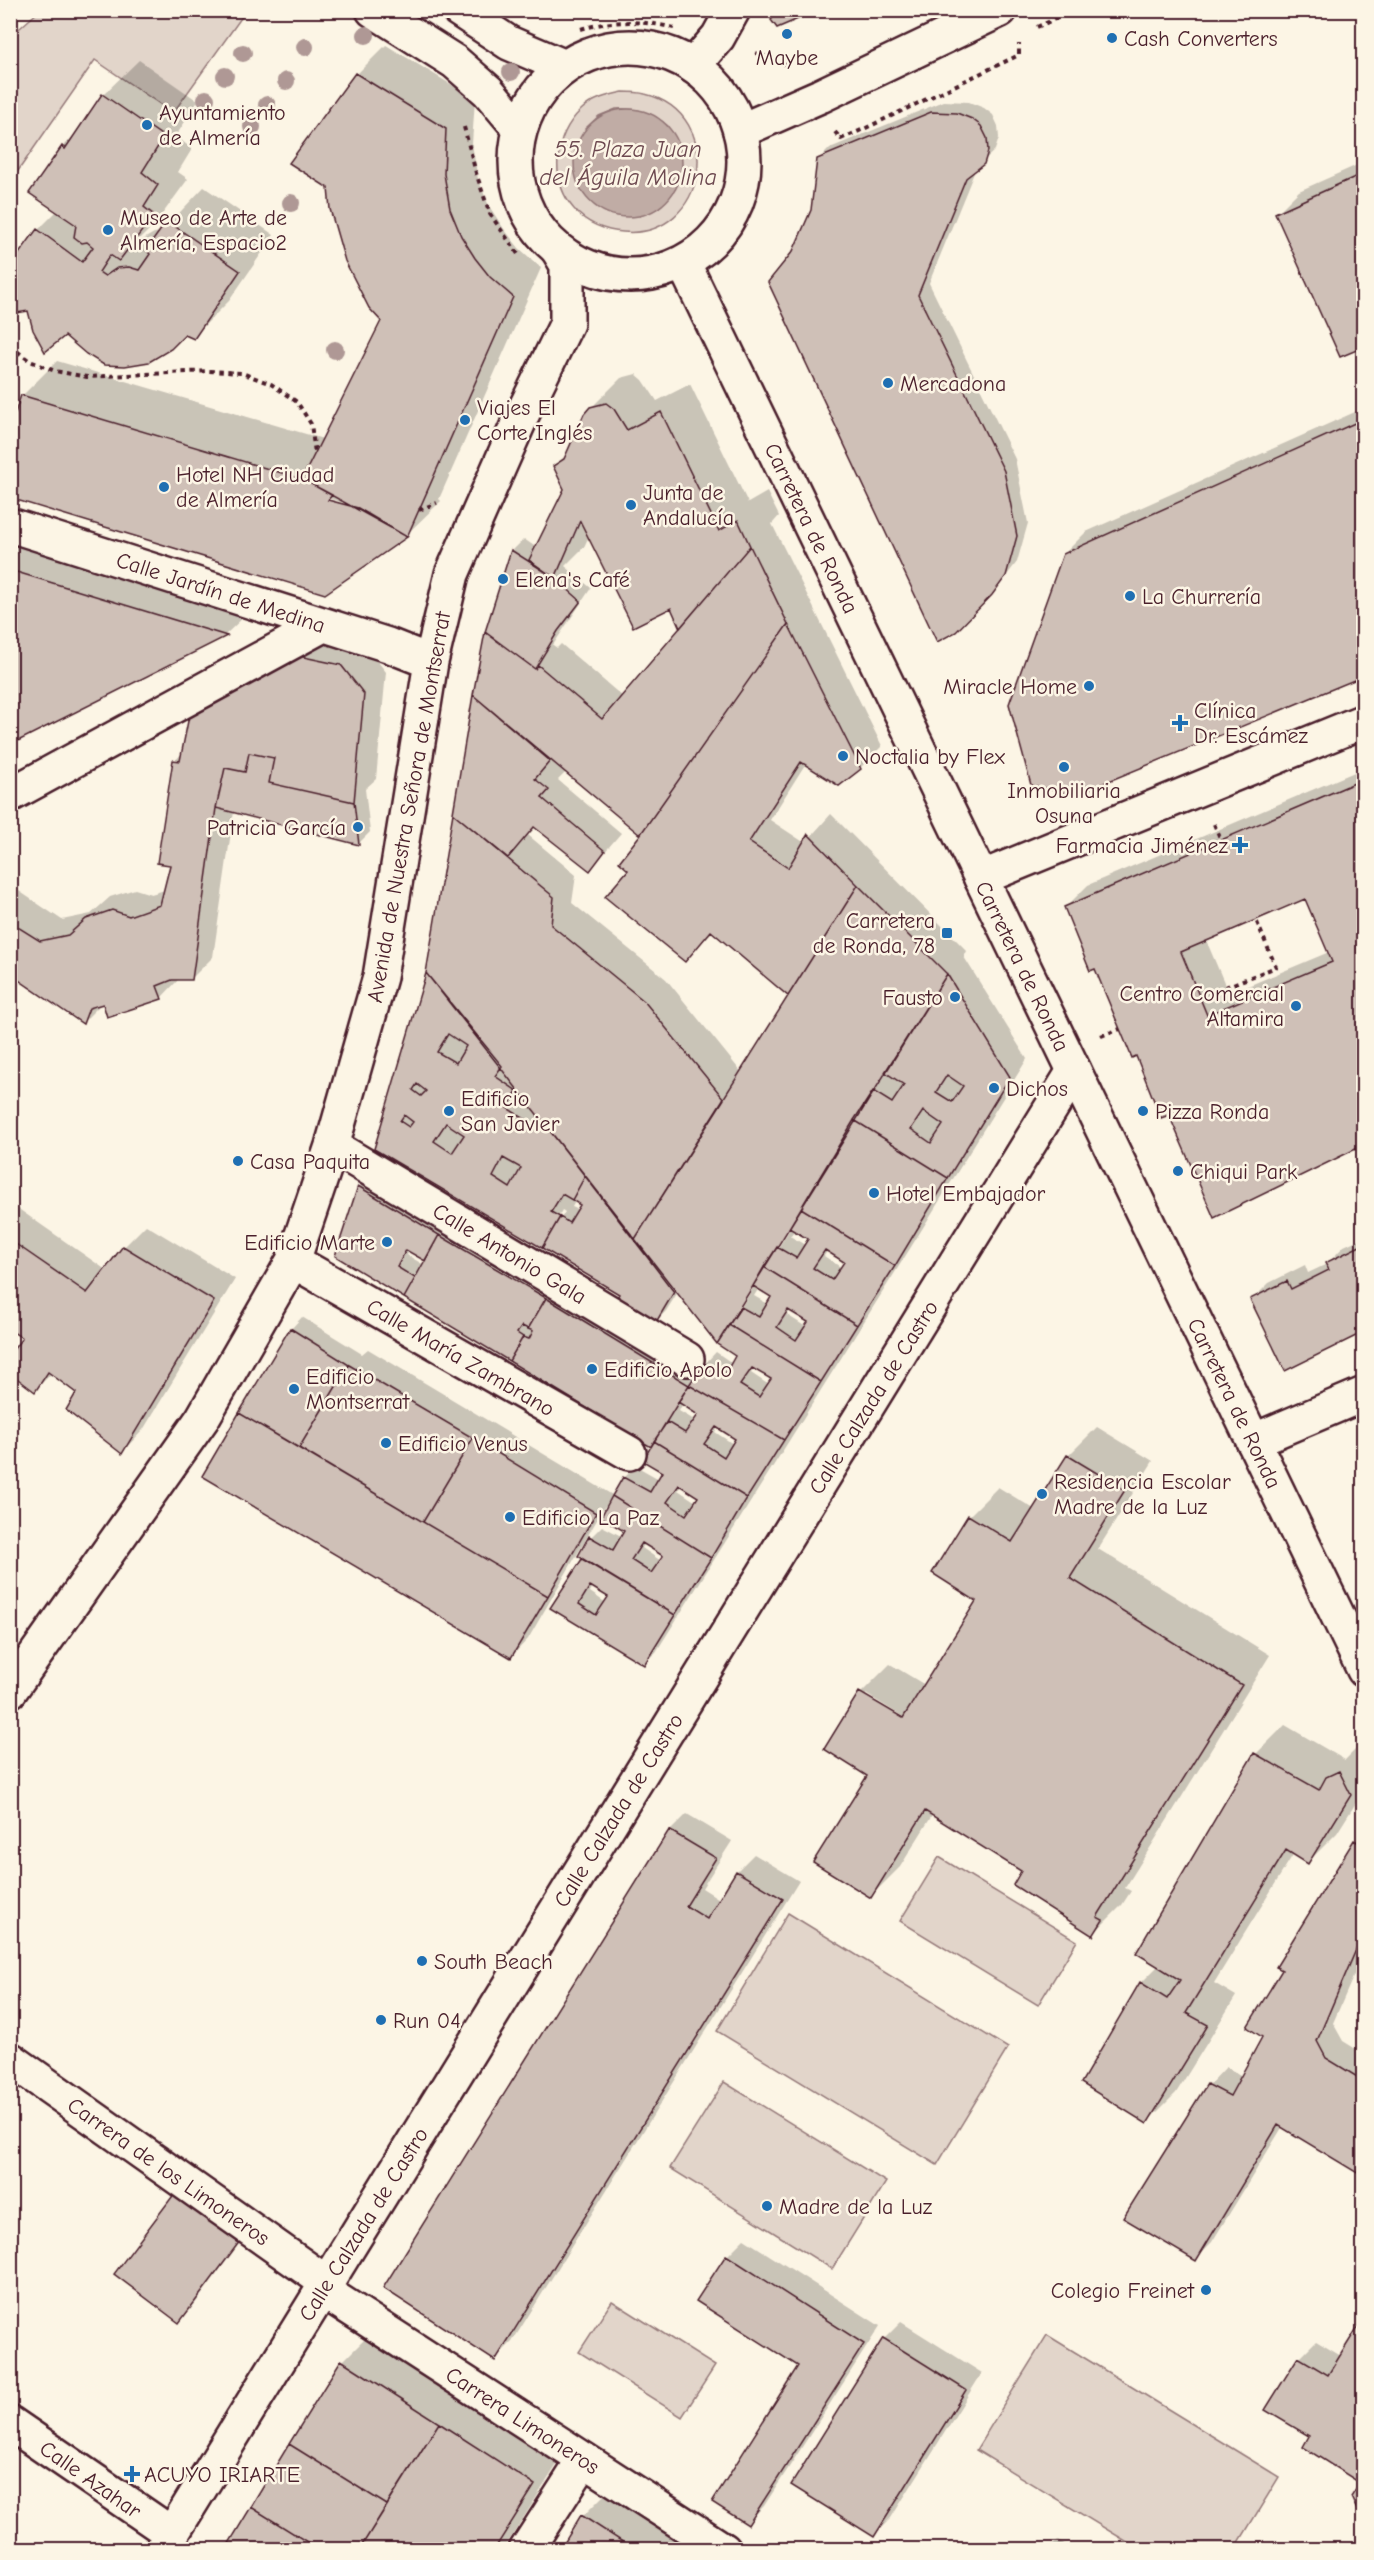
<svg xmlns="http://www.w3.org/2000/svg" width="1374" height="2560" font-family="'Comic Neue',sans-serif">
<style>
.green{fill:#e2d5ca;stroke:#967a7a;stroke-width:1.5;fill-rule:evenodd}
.water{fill:#c0aca5;stroke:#917474;stroke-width:1.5}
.shadow{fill:#0003;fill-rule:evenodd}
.building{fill:#cfc0b7;stroke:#4a1f2b;stroke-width:1.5;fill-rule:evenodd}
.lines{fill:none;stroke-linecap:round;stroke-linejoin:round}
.street-casing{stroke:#4a1f2b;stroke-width:38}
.secondary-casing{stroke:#4a1f2b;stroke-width:38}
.primary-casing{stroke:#4a1f2b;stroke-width:38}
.path{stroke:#4a1f2b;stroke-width:4;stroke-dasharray:4.5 4.5;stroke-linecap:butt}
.street{stroke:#fcf5e5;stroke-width:33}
.secondary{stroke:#fcf5e5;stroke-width:33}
.primary{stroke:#fcf5e5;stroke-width:33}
.tree{fill:#af9895}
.poi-dot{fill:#1f6fb2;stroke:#fcf5e5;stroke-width:2}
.labels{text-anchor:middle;stroke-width:5;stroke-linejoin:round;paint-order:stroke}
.poi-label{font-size:22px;fill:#4a1f2b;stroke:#fcf5e5;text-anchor:start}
.street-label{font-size:22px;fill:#4a1f2b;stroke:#fcf5e5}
.water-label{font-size:24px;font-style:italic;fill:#6d4950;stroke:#fcf5e5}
</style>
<rect width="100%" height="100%" fill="#fcf5e5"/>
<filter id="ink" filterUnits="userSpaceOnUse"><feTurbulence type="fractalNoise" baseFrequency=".0167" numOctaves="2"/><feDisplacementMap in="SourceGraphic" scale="12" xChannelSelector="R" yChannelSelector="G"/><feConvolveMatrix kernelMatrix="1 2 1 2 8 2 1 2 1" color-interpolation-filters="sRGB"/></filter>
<g filter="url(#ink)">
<path class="green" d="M39,11v-1l207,1 -73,102 -78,-53 -84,121v-145z
M623,92c7,0 15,0 22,2 83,20 63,146 -22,138 -18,-1 -37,-9 -49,-23 -25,-29 -20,-73 7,-99 11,-11 27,-15 42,-18zM616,109c22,-1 35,3 52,17l3,69 -13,13 -18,8 -55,-87 14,-13z
M939,1857l138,84 -39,64 -138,-84z
M788,1913l220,135 -71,117 -220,-134z
M724,2082l162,100 -54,87 -162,-101z
M612,2301l103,65 -33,51 -103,-65z
M1047,2335l232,142 -44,72h-96l-163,-99z"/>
<path class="water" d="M574 163a54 54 0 1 1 108 0a54 54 0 1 1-108 0Z"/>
<path class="shadow" d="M386,45l89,54 -3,45 6,35 11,27 15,23 15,19 22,20 -102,231 2,2 -35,34 -384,-139 35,-35 266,78 60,-118 -26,-247zM321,496l34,10 4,4 -38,-11z
M139,60l59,41 -22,35 16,13 -14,23 10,7 -33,45 -20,20 19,-11 7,-1 43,-45 70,48 -45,66 -36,36 -8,-4 -15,15 -132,-118 19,-19 -26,-18 32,-46 17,-18 23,-34z
M944,101l25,1 15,6 9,7 5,11 1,12 -4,12 -19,18 -47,115 86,176 13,64 -11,39 -30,39 -32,30 -161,-379 18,-42 6,-50 12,-12z
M1364,162v183l-87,-132 22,-22z
M636,374l7,6 14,21 33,-17 58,119 19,-11 12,24 -7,8 110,222 -22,22 -54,-5 -36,57 35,23 26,-29 136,137 -3,6 63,102 -116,188 -255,405 -12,11 -92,-55 32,-49 2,-17 16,-16 21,11 4,-6 -22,-25 -77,133 -17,18 -307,-181 87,-147 11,-12 60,37 6,-5 246,147 10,-18 12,-12 23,13 5,-8 -7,-30 -147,-82 -174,-104 24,-68 11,-12 193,107 139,84 13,-14 16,11 4,-8 -18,-12 -40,-51 -12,19 -11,11 -34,-29 -245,-145 52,-176 59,-341 26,-81 11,-11 13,9 29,-59 -11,-23 14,-14 22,-44 30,-30zM589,536l82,70 11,22 -59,69 -62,-53 -4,4 -4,-3 38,-57 -26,-22 19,-19zM567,771l75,64 -12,35 55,90 28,-29 77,65 -48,77 -76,-94 -94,-76 4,-28 -48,-40 8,-8 54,42 31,-36 -63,-53zM576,1200l6,4 -3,6 -7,-3zM562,1210l3,2 -10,16h-3zM788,1226h4l-60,96 -2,-2zM795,1230l15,9 -5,6 -15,-9zM410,1250l17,10 -3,5 -17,-10zM828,1250l18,12 -4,6 -18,-12zM759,1288l14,9 -5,7 -14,-8zM791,1309l19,12 -4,6 -19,-12zM755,1367l18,12 -4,6 -18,-12zM683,1403l18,11 -5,7 -17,-10zM718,1427l19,12 -4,5 -18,-12zM682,1485l18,11 -4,6 -18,-12zM645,1543l20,12 -4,6 -19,-13zM593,1586l17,11 -4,6 -16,-11z
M1364,408v267l-300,-121 22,-22z
M10,542l237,72 -21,20 -81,40 -135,71z
M322,635l41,8 23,29 -10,107 -11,10 5,43 -11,11 -125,-32 -21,146 -22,22 -11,-1 -18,19 -54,18 -4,-14 -21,21 -73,-50v-87l52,35 29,-6 19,-17 25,-8 16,5 14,-4 7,-26 3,-103 8,-9 8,-41z
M1364,768v375l-194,-30 -33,-59 -71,-147 22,-22zM1306,897l23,55 -100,42 -23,-54z
M10,1203l96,67 18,-23 22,-22 89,54 -92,151 -21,22 -44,-60 -26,-19 -17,17 -11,-52 -14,-10z
M1364,1237v94l-112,-31 17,-17 36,-18 3,8 19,-9 17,-18z
M1097,1427l56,34 -55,88 172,106 -145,233 6,3 -9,14 -29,29 -70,-63 -90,-57 -33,53 -29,29 -1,-121 -44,-27 35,-55 29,-29 35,21 53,-85 -9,-84 29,-29 36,22 34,-53zM866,1694l44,27 -1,3 -43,-26z
M1285,1725l60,35 12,-12 7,-3v45l-27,43 -29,29 -14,-9 -80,130 22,13 -60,97 -29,29 -6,-139 18,-18 97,-211z
M687,1814l45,27 -30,47 19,12 16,-29 17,-17 45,27 -287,461 -17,17 175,-528z
M1364,1833v119l-31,71 10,18 21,13v121l-81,-49 -71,116 -17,17 -70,-41 84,-133 17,-18 16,9 22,-39 20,-68 71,-128z
M250,2229l-59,80 -12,12 -63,-47z
M744,2239l136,87 -116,180 -17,17 53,-157 -73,-110z
M901,2322l81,51 -91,145 -17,17 -81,-51 91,-145z
M372,2332l191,123 -60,95h-276l116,-189z
M1316,2341l25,15 -30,79 -12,-77z
M612,2487l96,63h-147l22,-34z
M1058,2540l16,10h-26z"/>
<path class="building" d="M779,10h40l-42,18 -6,-8z
M355,73l91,56 -2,45 6,35 11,27 14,22 15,19 23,20 -106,240 -105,-58 79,-158 -12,-13 -24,-47 -15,-52 -2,-21 -39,-25z
M102,94l62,43 -22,35 16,13 -14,22 10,8 -35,46 -9,-6 -11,17 6,4 12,-8 12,-1 10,3 11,-16 -4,-4 21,-29 73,50 -46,68 -9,-4 -14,14 -22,13 -24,4 -21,-1 -18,-11 -21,-18 -20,16 -12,-22 -5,-19 -18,3v-48l27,-37 45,33 11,-15 -6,-5 -5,1 -8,-6 2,-12 -47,-32 33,-47 3,3z
M931,112l26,1 15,6 9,7 6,12 1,13 -4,13 -18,14 -48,117 86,176 13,65 -11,40 -14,19 -36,37 -19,10 -169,-360 25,-31 18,-41 6,-51z
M1364,173v174l-24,10 -65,-144z
M21,395l281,84 30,16 -4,5 30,8 49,29 -82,57 -315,-96v-70z
M606,403l8,6 13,21 34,-18 58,119 19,-11 12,26 -70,82 -9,-20 -38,19 -53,-106 -25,57 -26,-18 35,-71 -11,-23 11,-7 20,-45 6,-7z
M1357,422l7,13v241l-289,119 -44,-10 -22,-81 54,-150z
M750,546l38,78 -148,211 -167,-140 12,-63 50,37 3,-4 64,54z
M511,550l44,28 26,23 -23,30 -23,38 -50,-37z
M10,570l217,66 -217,109z
M788,624l73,145 -22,17 -38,-24 -52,80 39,26 20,-34 50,51 -70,111 -77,-65 -26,31 -80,-65 23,-27 -9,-8 21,-27z
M299,656l42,9 23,29 -10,108 -85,-19 5,-25 -25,-5 -4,19 -20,-4 -9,40 -24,172h-20l-15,6 5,13 -55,18 -4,-13 -14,4 -6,16 -73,-50v-52l30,19 28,-6 18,-16 26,-9 17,6 31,-11 10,-40 -13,-2 16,-103 7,1 10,-50 69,-48 6,13z
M473,695l77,66 -15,18 14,11 -7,8 63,53 -15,20 -56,-44 -26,31 -55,-45z
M249,753l25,5 -5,25 85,19 5,43 -143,-37 9,-40 20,4z
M1364,779v366l-150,73 -45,-103 -8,3 -25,-62 -4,2 -37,-89 -5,2 -26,-64zM1305,899l27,63 -125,53 -26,-63z
M453,813l101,84 -3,28 93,76 80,98 -89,140 -209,-266z
M858,885l89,89 -230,370 -82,-105z
M426,973l76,93 -7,10 22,15 -10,17 29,18 3,-9 46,59 -13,24 -10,-6 -11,18 9,5 -18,31 -168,-99zM448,1034l18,12 -10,17 -19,-11zM417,1084l9,7 -5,5 -8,-6zM404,1115l9,7 -4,5 -9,-6zM446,1123l18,12 -12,18 -18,-12zM503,1158l18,10 -11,20 -17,-11z
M947,974l63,103 -62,101 -94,-58 19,-29 19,12 12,-18 -19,-13zM947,1075l16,11 -11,16 -16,-10zM923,1111l20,14 -12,18 -20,-14z
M854,1120l94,58 -53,88 -94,-58z
M585,1176l89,116 -19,32 -40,-24 4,-6 -77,-46 18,-31 9,6 11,-18 -8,-5z
M358,1186l81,49 -14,26 -19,-11 -9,17 18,11 -11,20 -69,-42z
M801,1208l94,58 -38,59 -93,-58 13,-20 19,11 12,-19 -19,-11zM825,1250l19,12 -12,18 -19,-12z
M439,1235l107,63 -18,31 -6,-3 -5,7 6,4 -14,24 -105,-63z
M10,1240l77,53 36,-47 91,55 -92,153 -56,-44 10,-17 -28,-21 -13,20 -25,-19v-19l12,-16 -12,-8z
M1364,1244v88l-79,39 -35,-72 37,-18 4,8 38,-19 -4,-7z
M764,1267l93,58 -36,57 -92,-57 12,-18 18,10 12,-20 -18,-11zM788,1310l20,12 -12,18 -19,-13z
M546,1298l143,87 -38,62 -142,-86 14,-24 6,2 4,-8 -5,-2z
M729,1325l92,57 -37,58 -95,-55 15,-22 20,13 11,-20 -18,-12zM752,1368l19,11 -12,18 -19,-12z
M290,1328l59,37 -50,83 -60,-35z
M349,1365l124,73 -50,84 -124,-74z
M689,1385l95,55 -37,58 -93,-57 13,-19 18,11 13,-18 -20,-13zM716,1427l19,12 -11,18 -20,-13z
M239,1413l309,183 -37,62 -309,-182z
M473,1438l123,75 -48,83 -125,-74z
M654,1441l93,57 -36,60 -99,-62 11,-19 27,15 12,-20 -19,-11zM679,1485l19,12 -12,18 -19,-13z
M1067,1455l58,35 -55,88 172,107 -145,232 6,3 -10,16 -80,-51 8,-14 -96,-60 -54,87 -58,-36 54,-86 -43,-27 35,-57 44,26 73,-117 -44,-28 36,-58 44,27z
M612,1496l99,62 -36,57 -97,-59 11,-20 24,14 11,-19 -23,-14zM642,1543l21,13 -12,17 -20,-13z
M582,1559l93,56 -31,50 -94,-57zM590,1586l18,11 -12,18 -17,-11z
M1254,1753l65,37 7,-13 13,-6 12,24 -43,69 -22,-14 -100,163 22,12 -61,99 -66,-41 59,-101 27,17 13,-19 -44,-27z
M669,1830l47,28 -30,48 21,13 29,-48 47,28 -288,462 -112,-73z
M1354,1840l10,6v85l-47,110 9,17 38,23v96l-86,-52 -82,136 -73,-43 84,-134 23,12 32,-59 -15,-10 35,-57 -6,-3z
M175,2193l65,48 -61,82 -65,-49z
M726,2255l138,89 -116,181 -36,-23 86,-136 -102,-65z
M1364,2317v160l-4,6 -57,-36 6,-11 -44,-26 33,-53 30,18z
M883,2338l83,52 -92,147 -83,-52z
M341,2360l98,63 -52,82 -98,-61z
M439,2423l96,62 -41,65h-135z
M289,2444l98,61 -28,45h-39l-69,-43z
M1364,2477v48l-13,-28z
M251,2507l69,43h-95z
M581,2515l54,35h-75z"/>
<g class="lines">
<defs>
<path id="street" d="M10,525l378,120 43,17
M10,795l313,-170
M332,1146l355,213
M293,1261l336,192
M1253,1441l111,-47
M10,1691l192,-272 91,-158 39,-115 48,-169 51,-315 21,-88 70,-159 45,-92v-58l-9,-15
M10,2059l317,224
M10,2423l162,111
M526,2550l58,-90"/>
<path id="secondary" d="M693,66l25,-29 15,-27
M740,131l80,-35 180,-86
M981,878l383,-157
M322,2290l402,260
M162,2550l912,-1479"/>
<path id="primary" d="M373,10l82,52 33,29 32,38
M459,10l50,33 56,24
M516 161a114 114 0 1 1 228 0a114 114 0 1 1-228 0Z
M683,262l681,1408"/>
</defs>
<use href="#street" class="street-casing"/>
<use href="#secondary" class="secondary-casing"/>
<use href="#primary" class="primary-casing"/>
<path class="path" d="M1037,27l38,-17
M581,29c31,-9 62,-9 93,-1
M756,53l32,12
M464,127l12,46 14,41 28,40
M835,132l6,7 25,-11 153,-73v-11
M10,346l20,15 25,10 32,6 122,-6 33,2 29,11 26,18 14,22 4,29
M419,510l18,-7
M1214,824l7,16
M1200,997l76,-30 -20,-47
M1101,1036l19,-7"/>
<use href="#street" class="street"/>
<use href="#secondary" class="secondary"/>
<use href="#primary" class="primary"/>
</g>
<g class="tree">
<circle cx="366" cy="35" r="9"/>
<circle cx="305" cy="47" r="9"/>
<circle cx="243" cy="53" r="9"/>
<circle cx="511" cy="72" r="9"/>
<circle cx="225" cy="76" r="9"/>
<circle cx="286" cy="81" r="9"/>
<circle cx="206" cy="99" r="9"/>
<circle cx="267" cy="105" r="9"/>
<circle cx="252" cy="127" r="9"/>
<circle cx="291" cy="203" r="9"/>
<circle cx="335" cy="350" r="9"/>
</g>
</g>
<g class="poi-dot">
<circle cx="787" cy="34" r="6"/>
<circle cx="1112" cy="38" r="6"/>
<circle cx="147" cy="125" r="6"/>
<circle cx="108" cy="230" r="6"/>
<circle cx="888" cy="383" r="6"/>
<circle cx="465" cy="420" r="6"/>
<circle cx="164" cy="487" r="6"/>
<circle cx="631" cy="505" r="6"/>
<circle cx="503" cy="579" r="6"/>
<circle cx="1130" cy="596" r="6"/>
<circle cx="1089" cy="686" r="6"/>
<path d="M1177 714h6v6h6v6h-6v6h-6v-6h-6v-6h6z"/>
<circle cx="843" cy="756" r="6"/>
<circle cx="1064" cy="767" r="6"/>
<circle cx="358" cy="827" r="6"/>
<path d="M1237 836h6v6h6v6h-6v6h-6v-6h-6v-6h6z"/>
<rect x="941" y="927" width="12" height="12" rx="3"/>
<circle cx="955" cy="997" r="6"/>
<circle cx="1296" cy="1006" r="6"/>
<circle cx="994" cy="1088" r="6"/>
<circle cx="449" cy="1111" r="6"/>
<circle cx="1143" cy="1111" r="6"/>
<circle cx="238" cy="1161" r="6"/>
<circle cx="1178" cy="1171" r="6"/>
<circle cx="874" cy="1193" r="6"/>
<circle cx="387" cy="1242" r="6"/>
<circle cx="592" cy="1369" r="6"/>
<circle cx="294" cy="1389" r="6"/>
<circle cx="386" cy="1443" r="6"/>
<circle cx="1042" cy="1494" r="6"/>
<circle cx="510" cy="1517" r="6"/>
<circle cx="422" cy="1961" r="6"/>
<circle cx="381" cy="2020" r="6"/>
<circle cx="767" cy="2206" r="6"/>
<circle cx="1206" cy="2290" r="6"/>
<path d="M129 2465h6v6h6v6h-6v6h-6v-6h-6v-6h6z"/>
</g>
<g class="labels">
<g class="poi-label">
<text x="1124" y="46">Cash Converters</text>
<text x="787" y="65" text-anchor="middle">Maybe</text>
<text x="159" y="120">Ayuntamiento<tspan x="159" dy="25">de Almería</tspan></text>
<text x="120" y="225">Museo de Arte de<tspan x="120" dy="25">Almería, Espacio2</tspan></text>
<text x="900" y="391">Mercadona</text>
<text x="477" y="415">Viajes El<tspan x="477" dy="25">Corte Inglés</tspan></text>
<text x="176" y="482">Hotel NH Ciudad<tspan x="176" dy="25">de Almería</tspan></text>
<text x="643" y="500">Junta de<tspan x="643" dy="25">Andalucía</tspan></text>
<text x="515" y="587">Elena's Café</text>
<text x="1142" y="604">La Churrería</text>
<text x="1077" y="694" text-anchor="end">Miracle Home</text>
<text x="1194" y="718">Clínica<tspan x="1194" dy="25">Dr. Escámez</tspan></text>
<text x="855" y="764">Noctalia by Flex</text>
<text x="1064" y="798" text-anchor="middle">Inmobiliaria<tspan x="1064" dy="25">Osuna</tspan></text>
<text x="346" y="835" text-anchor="end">Patricia García</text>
<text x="1228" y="853" text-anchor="end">Farmacia Jiménez</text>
<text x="935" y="928" text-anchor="end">Carretera<tspan x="935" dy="25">de Ronda, 78</tspan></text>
<text x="1284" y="1001" text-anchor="end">Centro Comercial<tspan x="1284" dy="25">Altamira</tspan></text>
<text x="943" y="1005" text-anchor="end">Fausto</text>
<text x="1006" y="1096">Dichos</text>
<text x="461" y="1106">Edificio<tspan x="461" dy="25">San Javier</tspan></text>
<text x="1155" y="1119">Pizza Ronda</text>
<text x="250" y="1169">Casa Paquita</text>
<text x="1190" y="1179">Chiqui Park</text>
<text x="886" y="1201">Hotel Embajador</text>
<text x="375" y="1250" text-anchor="end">Edificio Marte</text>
<text x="604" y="1377">Edificio Apolo</text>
<text x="306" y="1384">Edificio<tspan x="306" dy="25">Montserrat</tspan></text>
<text x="398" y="1451">Edificio Venus</text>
<text x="1054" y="1489">Residencia Escolar<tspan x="1054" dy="25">Madre de la Luz</tspan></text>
<text x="522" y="1525">Edificio La Paz</text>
<text x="434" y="1969">South Beach</text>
<text x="393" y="2028">Run 04</text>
<text x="779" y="2214">Madre de la Luz</text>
<text x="1194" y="2298" text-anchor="end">Colegio Freinet</text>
<text x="144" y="2482">ACUYO IRIARTE</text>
</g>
<g class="street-label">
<text transform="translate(812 528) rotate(64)" y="8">Carretera de Ronda</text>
<text transform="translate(221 592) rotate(18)" y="8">Calle Jardín de Medina</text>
<text transform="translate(408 807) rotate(-80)" y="8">Avenida de Nuestra Señora de Montserrat</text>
<text transform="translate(1023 966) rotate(64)" y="8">Carretera de Ronda</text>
<text transform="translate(510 1253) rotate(31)" y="8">Calle Antonio Gala</text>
<text transform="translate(461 1357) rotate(30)" y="8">Calle María Zambrano</text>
<text transform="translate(873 1397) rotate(-58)" y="8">Calle Calzada de Castro</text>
<text transform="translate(1235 1403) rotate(64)" y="8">Carretera de Ronda</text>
<text transform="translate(618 1810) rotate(-58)" y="8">Calle Calzada de Castro</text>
<text transform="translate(169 2171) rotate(35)" y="8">Carrera de los Limoneros</text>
<text transform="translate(363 2224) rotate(-58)" y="8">Calle Calzada de Castro</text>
<text transform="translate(523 2420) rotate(33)" y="8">Carrera Limoneros</text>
<text transform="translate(91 2479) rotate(35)" y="8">Calle Azahar</text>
</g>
<g class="water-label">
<text x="628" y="157">55. Plaza Juan<tspan x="628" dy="28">del Águila Molina</tspan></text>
</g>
</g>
<rect width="1374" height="2560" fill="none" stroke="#fcf5e5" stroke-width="36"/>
<rect x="18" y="18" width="1338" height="2524" fill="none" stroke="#4a1f2b" stroke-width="2" filter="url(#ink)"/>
</svg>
